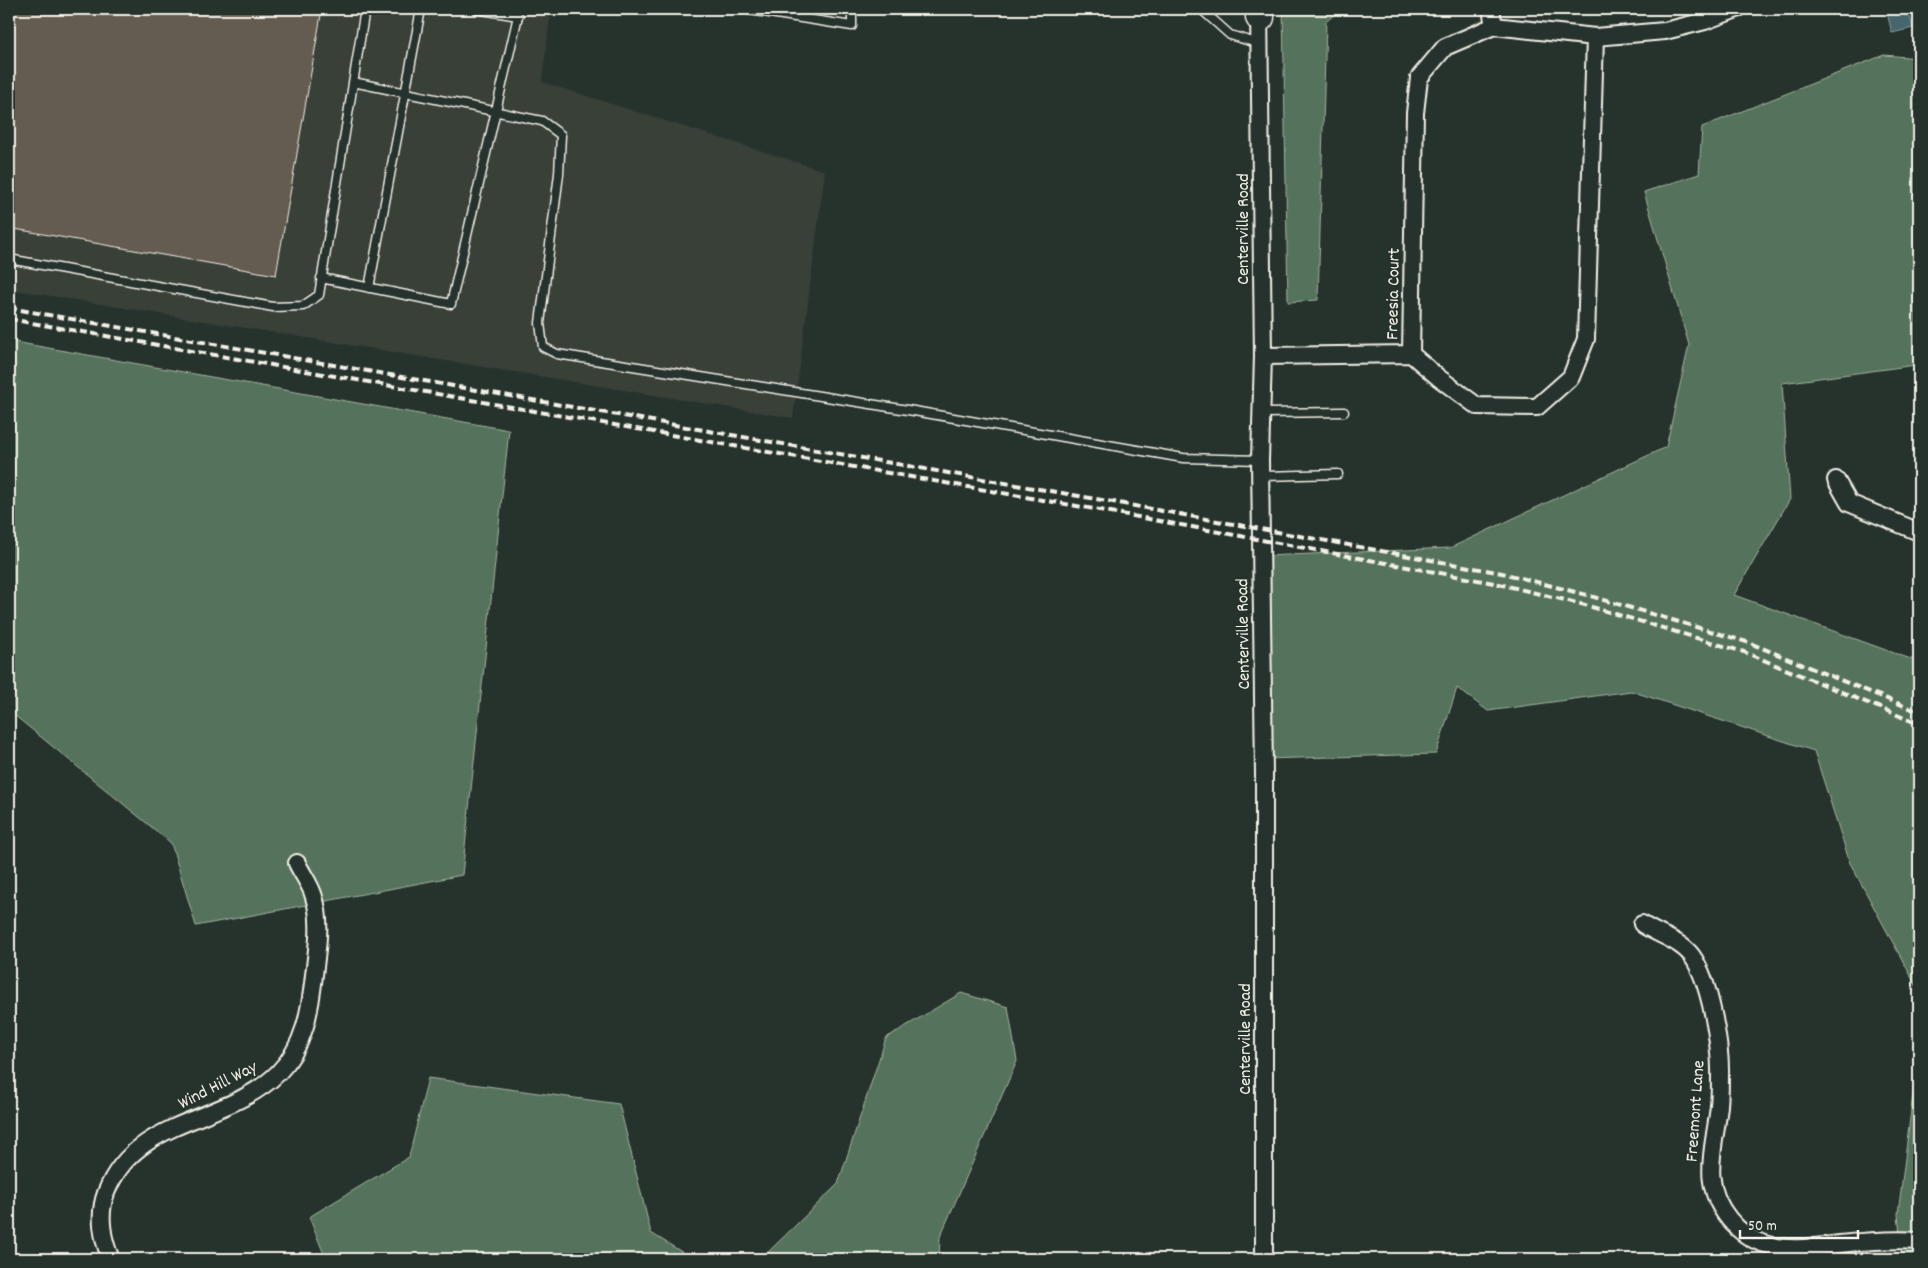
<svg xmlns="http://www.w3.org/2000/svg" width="1928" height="1268" font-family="Dekko,sans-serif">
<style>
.built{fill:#393f38}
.green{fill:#55735c;stroke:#a4b2a2}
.water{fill:#47656d;stroke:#8c9d9e}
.building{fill:#655b51;stroke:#f4f1e8}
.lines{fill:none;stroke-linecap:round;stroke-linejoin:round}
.lane-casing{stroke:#f4f1e8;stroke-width:11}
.street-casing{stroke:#f4f1e8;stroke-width:20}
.highway-casing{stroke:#f4f1e8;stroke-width:31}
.lane{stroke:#26332d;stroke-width:8}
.street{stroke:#26332d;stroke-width:16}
.highway{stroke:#26332d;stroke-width:28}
.rail{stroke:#f4f1e8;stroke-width:4;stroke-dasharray:8 4;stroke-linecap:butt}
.labels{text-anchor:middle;stroke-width:4;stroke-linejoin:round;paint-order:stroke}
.street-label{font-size:18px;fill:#f4f1e8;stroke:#26332d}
</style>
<rect width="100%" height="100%" fill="#26332d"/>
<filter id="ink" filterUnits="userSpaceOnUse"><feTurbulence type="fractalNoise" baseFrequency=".02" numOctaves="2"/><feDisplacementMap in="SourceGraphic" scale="10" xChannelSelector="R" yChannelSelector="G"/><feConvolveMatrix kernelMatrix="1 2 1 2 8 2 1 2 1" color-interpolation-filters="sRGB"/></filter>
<g filter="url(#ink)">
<path class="built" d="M9,9h542l-9,73 283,89 -32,247 -784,-129z"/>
<path class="green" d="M1283,9h57l-14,13 -8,278 -30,2z
M1884,55l35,3v315l-3,-8 -134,18 8,116 -56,96 185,67v329l-69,-128 -36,-112 -183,-60 -143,20 -31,-23 -21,66 -172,5 1,-203 185,-8 216,-101 23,-102 -45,-153 55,-18 3,-47z
M9,341l500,89 -47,445 -266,51 -25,-83 -157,-128 -5,-2z
M961,993l47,14 9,54 -77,176 -1,22h-178l77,-75 48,-146z
M1919,1046v213h-17l-4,-45z
M428,1078l191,26 32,129 42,26h-367l-17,-42 100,-60z"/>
<path class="water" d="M1886,9h22l5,19 -21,5z"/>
<path class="building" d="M9,9h313l-46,266 -267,-47z"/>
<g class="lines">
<defs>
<path id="lane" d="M743,9l109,17v-17
M1201,9l29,26 30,9
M353,82l189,39 19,14 -2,39 -19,149 3,24 14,7 357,57 269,47 77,2
M9,259l264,48 30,-1 16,-11 46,-286
M321,278l130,26 67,-288 -42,-7
M369,288l52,-279
M1261,413l83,-1
M1260,476l78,-2"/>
<path id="street" d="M1259,9l4,347 -3,104 4,314v485
M1491,9l3,17
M1494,26l101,11 -9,302 -15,38 -34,30 -60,-1 -38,-28 -28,-24 4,-241 4,-35 26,-31z
M1595,37l70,-6 40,-10 32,-12
M1263,356l148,-2
M1836,480l13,23 70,29
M1642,924c16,11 38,16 50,32 18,25 29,90 28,121 0,12 0,25 -2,37 -5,39 -17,70 11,105 9,11 22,21 36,25 25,8 50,3 75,0 27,-3 53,-5 79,-3
M111,1259c-9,-20 -13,-45 -5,-66 29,-77 121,-69 172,-120 27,-27 32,-62 36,-98 3,-26 8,-53 0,-78 -3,-12 -12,-23 -17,-34"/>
<path id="highway" d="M1260,17v-8"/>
</defs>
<use href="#lane" class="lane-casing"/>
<use href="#street" class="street-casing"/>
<use href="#highway" class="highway-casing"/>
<use href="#lane" class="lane"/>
<use href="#street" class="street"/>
<use href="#highway" class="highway"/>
<path class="rail" d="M9,308l1104,194 389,71 85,22 160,47 172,70
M9,319l1102,193 388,72 86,21 159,47 175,72"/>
</g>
</g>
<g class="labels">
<g class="street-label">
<text transform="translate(1242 229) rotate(-90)" y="6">Centerville Road</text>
<text transform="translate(1392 294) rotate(-89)" y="6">Freesia Court</text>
<text transform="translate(1242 634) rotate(-91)" y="6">Centerville Road</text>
<text transform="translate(1244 1039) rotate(-90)" y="6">Centerville Road</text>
<text transform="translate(217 1084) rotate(-27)" y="6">Wind Hill Way</text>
<text transform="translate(1694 1111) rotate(-86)" y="6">Freemont Lane</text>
</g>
</g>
<rect width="1928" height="1268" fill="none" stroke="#26332d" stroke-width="30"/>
<rect x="15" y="15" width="1898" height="1238" fill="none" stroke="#f4f1e8" stroke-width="2" filter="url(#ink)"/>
<path d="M1740 1230v8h118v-8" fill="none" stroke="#f4f1e8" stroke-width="2.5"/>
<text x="1748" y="1230" font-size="15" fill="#f4f1e8" stroke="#26332d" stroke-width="4" paint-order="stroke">50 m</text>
</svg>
